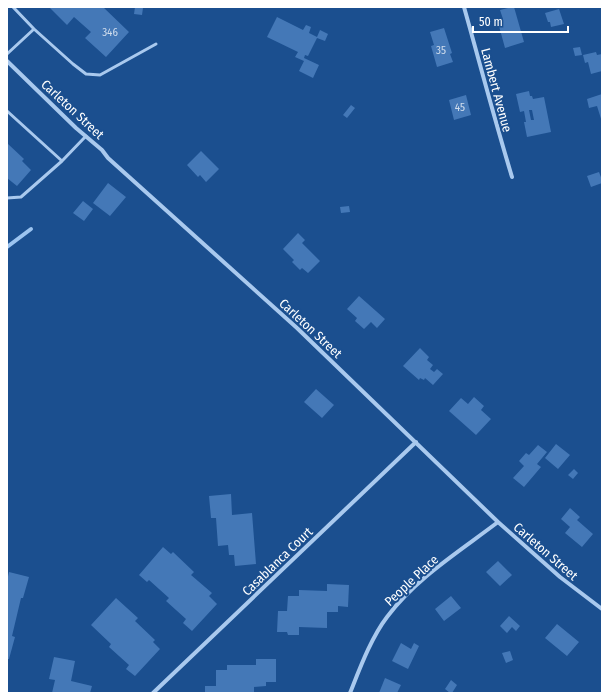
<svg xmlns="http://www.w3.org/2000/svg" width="609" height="700" font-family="'Fira Sans Condensed',sans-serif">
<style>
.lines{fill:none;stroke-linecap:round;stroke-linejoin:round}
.stream{stroke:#9cc4f0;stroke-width:4}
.building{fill:#4478b7;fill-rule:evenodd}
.lane{stroke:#a9c9ee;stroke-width:3}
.street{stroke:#a9c9ee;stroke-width:4}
.labels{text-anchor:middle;stroke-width:4;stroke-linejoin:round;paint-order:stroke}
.number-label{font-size:11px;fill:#d0dded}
.street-label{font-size:13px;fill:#fff;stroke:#1b4f8f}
</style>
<rect width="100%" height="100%" fill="#1b4f8f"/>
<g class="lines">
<path class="stream" d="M7,247l24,-18"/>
</g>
<path class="building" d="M49,7h54l26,25 -23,25 -21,-19 6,-6 -17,-15 -7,8z
M135,7l8,1 -1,7 -8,-1z
M512,7h2l10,35 -19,6 -6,-22 2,-1 -1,-5 3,-1 -3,-9z
M559,9l5,15 -13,3 -1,-5h-2l-3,-9z
M277,17l26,13 3,-5 5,2 -2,6 8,4 3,-7 8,4 -3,7 -8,-3 -9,18 -3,-1 -1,3 15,7 -6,13 -14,-7 5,-10 -9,-4 3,-5 -31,-15z
M444,28l8,25 -2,1 3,8 -16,5 -6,-21 3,-1 -4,-13z
M580,47l2,8 -7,1 -2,-8z
M596,52l1,3 5,-1v17l-11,3 -3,-12 -3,1 -2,-8z
M529,91l1,5h2l1,3 11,-2 7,35 -24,5 -3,-15h2l-2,-11 -4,1 -4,-18zM529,110h3l2,10h-3z
M602,94v28l-5,-16 -8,2 -2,-9z
M466,95l5,20 -17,5 -5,-20z
M351,105l4,3 -8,10 -4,-3z
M7,143l17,16 -2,2 9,9 -14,16 -10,-8z
M201,151l18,18 -13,13 -6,-7 -2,2 -11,-12z
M599,172l3,8v3l-11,4 -4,-11z
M108,183l18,14 -16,19 -17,-13z
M83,201l10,8 -9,12 -11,-8z
M349,206l1,6 -9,1 -1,-6z
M298,233l7,7 -3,3 18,18 -12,12 -6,-5 -2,2 -8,-8 2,-2 -11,-11z
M359,296l26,23 -8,9 -6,-6 -7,7 -9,-8 2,-3 -10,-9z
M420,348l9,9 -2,3 6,5 -3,4 4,3 3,-3 6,5 -10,11 -8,-7 -1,2 -4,-2 -1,2 -16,-14z
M316,389l18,16 -12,13 -18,-16z
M474,397l10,9 -3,4 10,9 -15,16 -27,-24 12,-13 7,6z
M556,444l14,11 -12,14 -13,-11z
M538,445l9,7 -10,12 4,3 -17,20 -11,-9 11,-12 -5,-5 7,-8 3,2z
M574,469l4,4 -5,6 -5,-4z
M231,494l1,21 20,-2 4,51 -21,2 -1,-11h-5l-1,-10 -10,1 -2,-28h-5l-2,-22z
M570,508l10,9 -3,3 16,14 -11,13 -17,-14 5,-6 -9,-8z
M163,547l8,7 2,-2 21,20 -3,3 21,18 -3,3 8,8 -25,27 -9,-8 3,-4 -20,-18 3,-3 -20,-18 -2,2 -8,-7z
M498,561l14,14 -12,11 -14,-14z
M9,572l20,5 -6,21h-2l-9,38 3,1 -6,22h-2v-78z
M327,584l22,1 -1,22 -10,-1v6h-11v16l-28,-1v8h-11l-1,-3h-10l1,-21h9l1,-15h11v-6l28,1z
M451,596l10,12 -17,13 -9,-12z
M116,598l22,20 -3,3 20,19 -2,2 7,7 -25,27 -9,-7 3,-4 -20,-18 2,-3 -20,-19z
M509,616l11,10 -4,5 -4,-4 -5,6 -7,-7z
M557,624l22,18 -12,14 -22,-18z
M401,643l10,6 3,-6 5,3 -11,23 -16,-8z
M510,651l3,9 -7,3 -4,-10z
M54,657l21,4 -4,20 21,5 -2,7h-38l3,-13 -6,-1z
M256,659h20v23h-10v4l-12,1v6h-49v-7h11v-16h11v-5h29z
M385,678l16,7 -4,8h-18z
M451,680l6,5 -5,8h-2l-5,-4z"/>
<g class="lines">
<path class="lane" d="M13,7l21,22
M7,54l27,-25 39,35 13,10 14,1 56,-31
M7,111l55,50 24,-25
M7,198l14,-1 41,-36"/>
<path class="street" d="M464,7c16,57 31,114 48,170
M7,61l69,67 26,22 6,8 189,170 201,194 62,55 42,32
M153,693l263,-251
M350,693c10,-25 21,-55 37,-76 29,-39 73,-66 111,-95"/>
</g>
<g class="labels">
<g class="number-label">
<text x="110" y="36">346</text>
<text x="441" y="54">35</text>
<text x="460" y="111">45</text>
</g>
<g class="street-label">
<text transform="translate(497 90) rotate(75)" y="5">Lambert Avenue</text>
<text transform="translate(73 109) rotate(43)" y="5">Carleton Street</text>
<text transform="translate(311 328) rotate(43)" y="5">Carleton Street</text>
<text transform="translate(546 551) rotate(41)" y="5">Carleton Street</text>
<text transform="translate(277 561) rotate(-44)" y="5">Casablanca Court</text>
<text transform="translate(411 580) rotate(-43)" y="5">People Place</text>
</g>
</g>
<rect width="609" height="700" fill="none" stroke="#ffffff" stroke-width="16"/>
<path d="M473 26v6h95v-6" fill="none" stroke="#ffffff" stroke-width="2"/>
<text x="479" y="26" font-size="12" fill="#ffffff" stroke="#1b4f8f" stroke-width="3" paint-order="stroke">50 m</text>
</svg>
